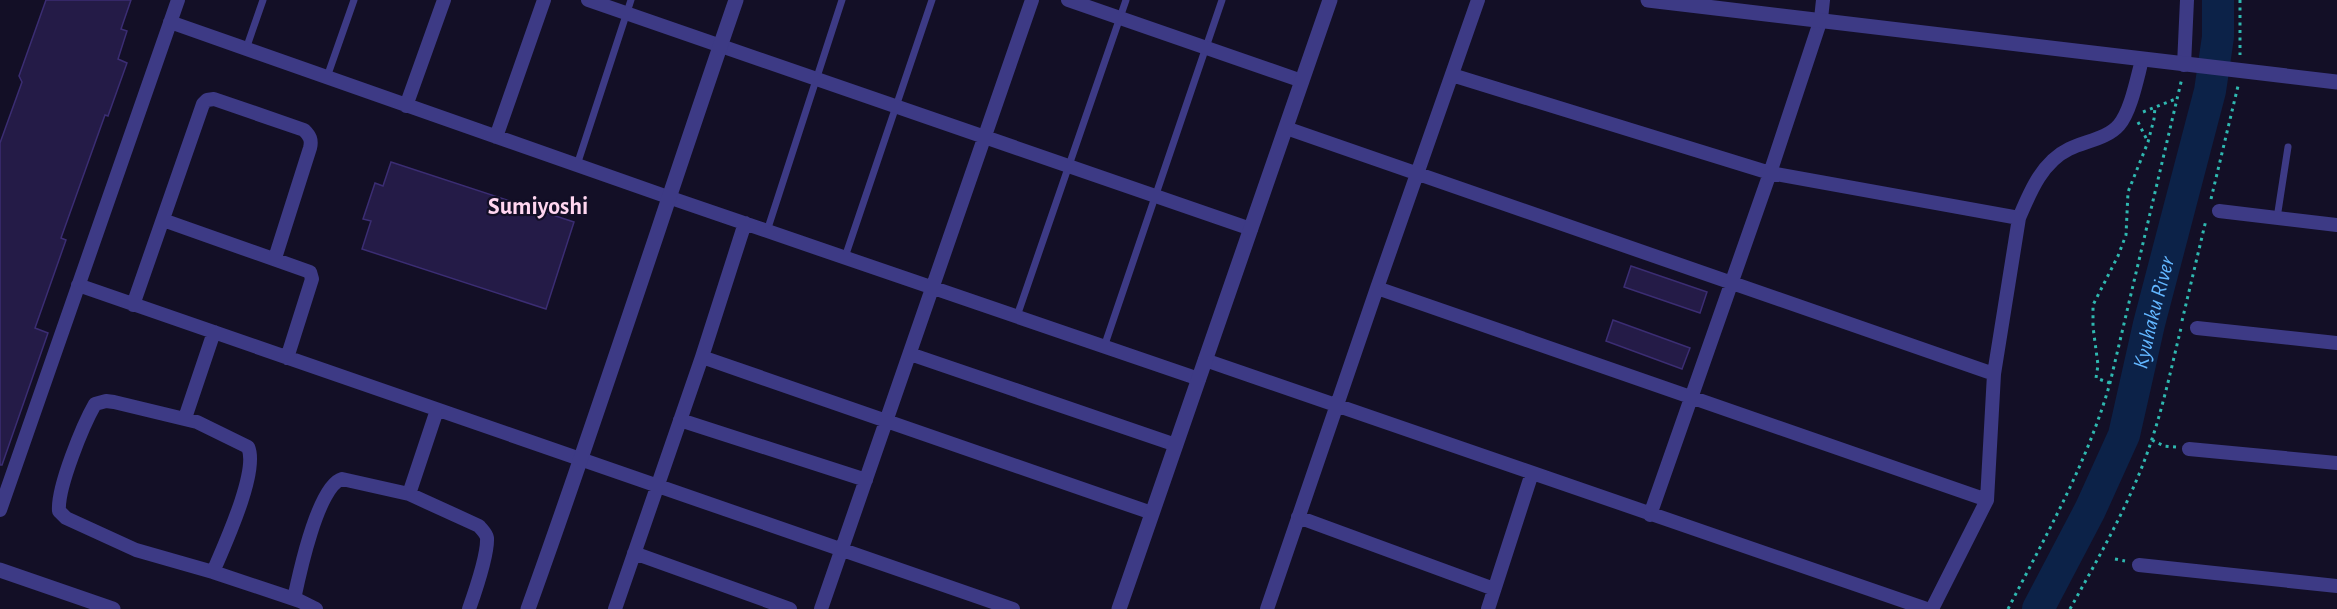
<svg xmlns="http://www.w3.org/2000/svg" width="2337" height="609" font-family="'Alegreya Sans',sans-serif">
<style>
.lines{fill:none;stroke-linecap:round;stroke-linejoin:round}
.river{stroke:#0c2248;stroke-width:32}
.building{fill:#241b47;stroke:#3b2d73;stroke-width:1.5}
.path{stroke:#2fb8b0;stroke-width:3;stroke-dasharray:3 4.5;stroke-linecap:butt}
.service{stroke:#3d3a85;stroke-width:7}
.minor{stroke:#3d3a85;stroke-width:14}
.tertiary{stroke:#3d3a85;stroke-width:15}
.labels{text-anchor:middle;stroke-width:4.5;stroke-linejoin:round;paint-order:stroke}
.water-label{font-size:22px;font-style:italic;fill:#62b6ff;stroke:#130f26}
.quarter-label{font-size:24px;font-weight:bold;fill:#ffd6f0;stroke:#130f26}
</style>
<rect width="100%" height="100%" fill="#130f26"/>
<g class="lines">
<path class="river" id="s1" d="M2038,609l52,-99 34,-75 25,-111 61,-233 8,-54v-37"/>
</g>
<path class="building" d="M46,0h85l-10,29 6,2 -9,28 9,4 -19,53 -3,-1 -44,123 5,2 -31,88 13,5 -46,132h-2v-322l22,-61 -3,-6z
M391,162l183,60 -28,87 -184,-60 9,-28 -8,-2 12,-36 8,3z
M1631,266l76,26 -7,21 -76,-26z
M1613,320l77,28 -8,21 -76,-28z"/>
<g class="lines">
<path class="path" d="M2240,0v55
M2143,112l35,-14
M2138,122l9,18
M2211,199l27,-113
M2182,321l24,-101
M2110,383l-14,-5 2,-13 -5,-38v-22l25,-49 8,-21 2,-43 20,-50 6,-23 1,-12
M2152,440l12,6 12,1
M2115,559l10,2
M2008,609c38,-74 79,-145 102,-226l72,-305
M2070,609c30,-54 63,-111 82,-170 12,-36 20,-74 29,-111"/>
<path class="service" d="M246,49l17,-49
M327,77l27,-77
M577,165l54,-165
M2277,218l11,-71
M767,231l75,-231
M845,257l87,-257
M1017,316l109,-316
M1104,347l118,-347"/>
<path class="minor" d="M588,0l663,229
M1068,0l234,81
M170,22l498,175 531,182
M2184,65l3,-65
M1452,75l318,98 249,45 -25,156 -7,126 -55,109
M406,106l38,-106
M1286,128l708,246
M496,137l48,-137
M2219,211l118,14
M2019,218c11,-26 23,-56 50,-69 16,-8 38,-10 50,-24 12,-14 18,-47 23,-65
M163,220l147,52 2,7 -25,79
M78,285l935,324
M1377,288l610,212
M133,305l70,-201 4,-4 7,-1 90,31c6,6 8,10 6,18l-35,110
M2197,328l140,15
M910,354l266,91
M702,357l450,156
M1205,360l722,249
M185,418l29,-86
M680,420l186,60
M2189,449l148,14
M409,494l28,-84
M0,510l178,-510
M1650,515l120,-342 51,-154 2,-19
M1298,517l196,72
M634,553l156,56
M2139,565l198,21
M213,572c11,-26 46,-101 35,-125l-51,-25 -83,-20 -8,-1 -11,3c-12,21 -38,84 -36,107l7,7 70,32 77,22 87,29 16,8
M294,599c5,-24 24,-114 48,-120l67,15 70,32c3,4 7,7 8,12 1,17 -12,54 -18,71
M615,609l87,-252 43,-134
M821,609l211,-609
M1267,609l110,-321 101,-288
M1488,609l44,-136"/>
<path class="tertiary" d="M1648,0l689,82
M0,570l113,39
M528,609c73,-202 138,-406 208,-609
M1119,609l211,-609"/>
</g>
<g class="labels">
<g class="water-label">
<text dy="8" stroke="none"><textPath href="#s1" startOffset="320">Kyuhaku River</textPath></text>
</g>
<g class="quarter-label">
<text x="538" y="214">Sumiyoshi</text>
</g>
</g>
</svg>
